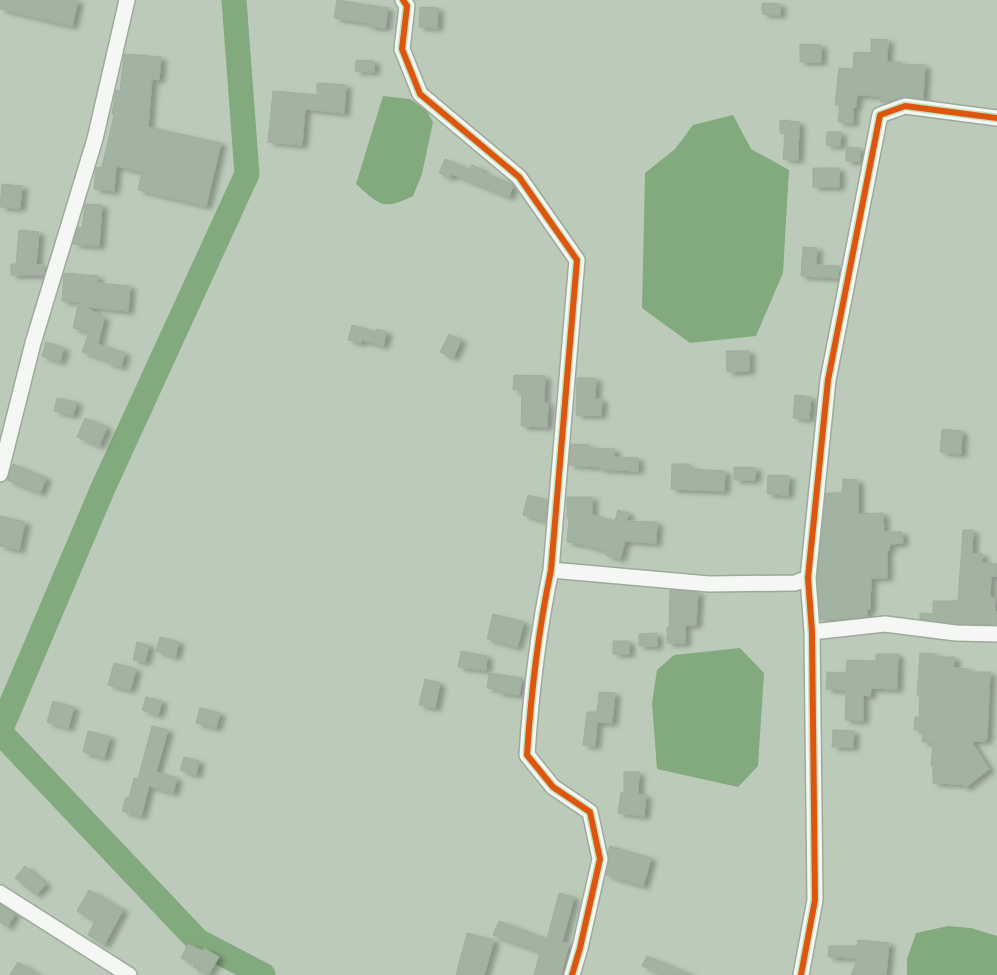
<svg xmlns="http://www.w3.org/2000/svg" width="997" height="975" font-family="'Public Sans',sans-serif">
<style>
.water{fill:#83a97e}
.lines{fill:none;stroke-linecap:round;stroke-linejoin:round}
.river{stroke:#83a97e;stroke-width:25}
.building{fill:#a3b3a1;stroke:#a1ad9f;filter:url(#shadow)}
.minor-casing{stroke:#9da99b;stroke-width:18}
.minor{stroke:#f5f7f4;stroke-width:15}
.cycleway-casing{stroke:#c2e0be;stroke-width:9}
.cycleway{stroke:#de560d;stroke-width:6}
</style>
<defs>
<filter id="shadow"><feDropShadow dx="5.5" dy="3" stdDeviation="2.5" flood-color="#0004"/></filter>
</defs>
<rect width="100%" height="100%" fill="#bccbb9"/>
<path class="water" d="M383,96l27,3 17,12 6,11 -11,52 -9,22c-31,15 -33,9 -57,-12z
M733,115l18,34 38,21 -6,103 -27,63 -66,7 -48,-35 3,-135 30,-24 18,-24z
M740,648l24,25 -6,93 -20,21 -81,-18 -5,-66 5,-33 17,-15z
M948,926l23,2 26,8v39h-90v-16l9,-26z"/>
<g class="lines">
<path class="river" d="M0,731l103,-243 144,-314 -13,-174
M0,732l198,209 65,34"/>
</g>
<path class="building" d="M0,0h78l-6,26 -72,-17z
M337,0l51,8 -3,20 -17,-2v-3l-34,-5z
M762,3l18,1v11l-18,-1z
M420,7l18,1 -1,20 -18,-1z
M871,39l17,1 -1,22h14v2l24,1 -2,34 -21,-2 -21,6v-7l-24,-1 -1,12h-3v16l-15,-1 2,-17h-5l4,-37 14,1 1,-17 17,1z
M800,44l21,1v17h-21z
M124,54l37,3 -2,23 -7,-1 -4,48 73,16 -15,63 -68,-16 4,-18 -26,-6 -2,25 -20,-2 2,-21 6,-1 12,-52 -2,-1 4,-24 4,1z
M356,60l18,1v11l-19,-1z
M317,83l29,2 -2,28 -39,-4 -3,36 -34,-3 5,-51 44,4z
M780,120l19,2 -1,38 -15,-1 2,-25 -5,-1z
M827,132h14l-1,14 -14,-1z
M846,147l14,1v13h-14z
M445,159l25,11 2,-5 11,5 -1,2 31,13 -4,12 -57,-23 -2,4 -11,-5z
M813,168h26v19h-26z
M2,184l20,2 -2,22 -20,-1z
M85,204l17,1 -3,41 -26,-2 5,-17 4,1z
M19,230l20,2 -3,33h8v10h-33v-11h5z
M803,247l14,1 -1,17 23,1 -1,12 -37,-2z
M64,273l34,3 -1,7 33,3 -2,25 -42,-4 18,11 -6,26 27,9 -4,14 -15,-5 1,-2 -25,-8 7,-20 -16,-4 6,-26 -17,-1z
M352,325l24,7 1,-3 10,3 -4,14 -21,-6 -1,3 -13,-3z
M449,334l12,6 -8,18 -13,-6z
M46,342l18,6 -4,14 -18,-6z
M726,351h23v20l-22,1z
M514,375l31,1 -1,27h4l-1,24 -26,-1 1,-36h-9z
M577,378h19l-1,21h7l-1,16h-25z
M795,395l16,2 -2,22 -16,-1z
M57,398l20,4 -4,13 -19,-4z
M85,418l22,9 -8,19 -22,-9z
M942,429l20,2 -1,23 -21,-2z
M571,444l18,1v3l26,1 -1,8 24,1v13l-37,-2v-2l-32,-2z
M13,464l33,14 -6,15 -33,-13z
M672,464h17v5l36,2 -1,20 -53,-2z
M734,467l22,1 -1,12h-21z
M768,475l21,1 -1,19 -21,-1z
M843,479l15,1v34l25,-1 1,19h18l1,11 -13,1 -1,6h-2v28h-16l-1,31h-3v8l-46,3 -4,-42 9,-85h16z
M528,495l19,5 -1,21 -23,-6z
M567,497h25v18l23,6 3,-11 11,3 -3,8 31,1 -1,21 -31,-2 -5,18 -14,-4 1,-4 -25,-7 -15,-2 2,-24h-2z
M0,516l25,6 -6,28 -19,-4z
M963,530h10l-1,24h11l-1,9 15,1v12h-6l-1,21 5,1v14h2v13l-40,-1 -37,-5v-6l13,1v-13h25z
M670,590l28,2 -2,33h-11v18h-18v-16l2,1z
M493,614l31,8 -7,25 -30,-8z
M657,633v13h-18v-12z
M160,637l19,5 -4,15 -19,-6z
M613,641h16v13h-16z
M137,642l12,3 -4,17 -12,-2z
M461,651l26,5 -1,14 -28,-3z
M920,653l15,1v3h20l-1,11 15,1v3h21l-3,67h-2v2h-14l18,28 -24,19 -4,-4 -28,-1v-17h-2l2,-24h-11l1,-12h-9l1,-13h4l1,-22h-3z
M876,654h22l-1,35 -26,-1 -1,8 -7,-1v26l-18,-1 1,-30 -20,-1 1,-17 19,1 1,-13 29,1z
M114,663l22,6 -6,21 -22,-5z
M489,673l33,5 -3,17 -22,-3 1,-3 -11,-1z
M425,679l15,4 -5,25 -16,-3z
M599,692l16,1 -3,30 -15,-1 -2,24 -12,-1 4,-33h10z
M146,697l16,4 -4,14 -16,-5z
M53,701l21,6 -6,21 -21,-6z
M200,708l20,5 -4,15 -20,-5z
M152,726l16,4 -12,42 21,6 -4,15 -24,-7 -8,30 -19,-5 4,-14 3,1 5,-20 4,1z
M833,730l21,1 -1,16h-21z
M88,731l22,6 -6,21 -21,-6z
M184,757l15,4 -3,14 -16,-5z
M624,772h15l-1,22 8,1 -2,21 -26,-3 3,-21 3,1z
M610,846l41,12 -8,28 -37,-11 3,-14 -1,-9z
M25,866l21,18 -10,11 -21,-17z
M89,890l34,20 -19,35 -16,-10 7,-14 -18,-10z
M559,893l15,4 -12,45 7,2 -8,31h-27l6,-23 -47,-17 6,-14 48,18z
M0,904l15,10 -8,13 -7,-5z
M467,933l27,7 -10,35h-28z
M858,940l31,3 -3,32h-35l7,-17 -30,-1 1,-11h28z
M188,944l15,7 1,-3 15,9 -11,18 -15,-8 2,-3 -14,-6z
M647,956l45,19h-29l-21,-9z
M18,962l21,13h-29z"/>
<g class="lines">
<defs>
<path id="minor" d="M403,0l4,6 -5,43 18,45 99,83 58,83 -26,310c-13,62 -20,123 -24,185l26,32 37,25 10,47 -20,89 -8,27
M0,474l33,-131 62,-204 32,-139
M551,570l158,14 86,-1 13,-5
M812,632l73,-8 71,9 41,1
M0,893l129,82
M801,975l14,-75 -3,-268 -4,-54 20,-198 52,-265 25,-9 92,12"/>
</defs>
<use href="#minor" class="minor-casing"/>
<use href="#minor" class="minor"/>
<defs>
<path id="cycleway" d="M403,0l4,6 -5,43 18,45 99,83 58,83 -26,310c-13,62 -20,123 -24,185l26,32 37,25 10,47 -20,89 -8,27
M801,975l14,-75 -3,-268 -4,-54 20,-198 52,-265 25,-9 92,12"/>
</defs>
<use href="#cycleway" class="cycleway-casing"/>
<use href="#cycleway" class="cycleway"/>
</g>
</svg>
